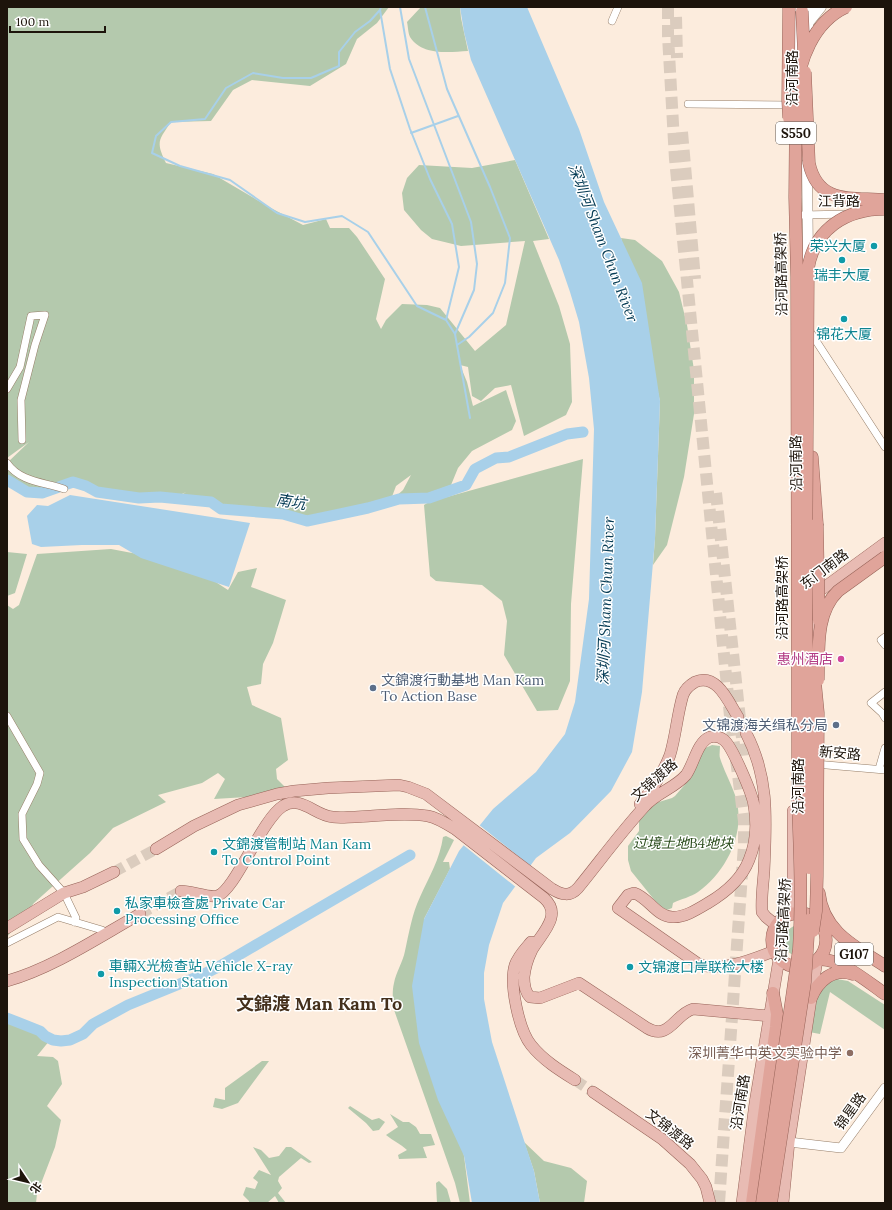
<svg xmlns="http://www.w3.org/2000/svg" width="892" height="1210" font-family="Lora,'Noto Sans SC',serif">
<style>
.green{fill:#b4c9ad}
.water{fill:#a8d0e9}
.pier{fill:#fcecdd}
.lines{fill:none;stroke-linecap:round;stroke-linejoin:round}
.stream{stroke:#a8d0e9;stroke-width:2}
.river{stroke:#a8d0e9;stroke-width:11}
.primary-tunnel{stroke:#dbccbe;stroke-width:11;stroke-dasharray:11 5.5;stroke-linecap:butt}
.trunk-tunnel{stroke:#dbccbe;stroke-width:12;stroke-dasharray:12 6;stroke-linecap:butt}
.minor-casing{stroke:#967e68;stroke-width:8}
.tertiary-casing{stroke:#967e68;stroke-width:10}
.secondary-casing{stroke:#967e68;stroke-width:11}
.primary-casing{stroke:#976358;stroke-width:12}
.trunk-casing{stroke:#976358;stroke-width:13}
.minor{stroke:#fff;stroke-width:7}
.tertiary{stroke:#fff;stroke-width:9}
.secondary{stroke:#fff;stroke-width:10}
.primary{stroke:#e8bbb3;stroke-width:11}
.trunk{stroke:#e0a49a;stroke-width:12}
.trunk-bridge-casing{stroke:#976358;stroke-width:13;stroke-linecap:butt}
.trunk-bridge{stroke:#e0a49a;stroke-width:12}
.culture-dot{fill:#0f9aa8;stroke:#fff;stroke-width:1.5}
.hotel-dot{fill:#d1479c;stroke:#fff;stroke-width:1.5}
.service-dot{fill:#5c6f8a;stroke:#fff;stroke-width:1.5}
.education-dot{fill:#8d6e63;stroke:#fff;stroke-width:1.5}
.labels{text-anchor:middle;stroke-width:3;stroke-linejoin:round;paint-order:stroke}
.shield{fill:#fff;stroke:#615a54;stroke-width:1}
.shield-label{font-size:13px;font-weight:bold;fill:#1d140b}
.street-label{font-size:14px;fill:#1d140b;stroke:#fff}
.culture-label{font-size:14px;fill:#0d838f;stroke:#fff;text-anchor:start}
.hotel-label{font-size:14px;fill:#b23c85;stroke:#fff;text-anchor:end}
.service-label{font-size:14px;fill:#4e5e75;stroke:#fff;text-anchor:start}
.park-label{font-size:14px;font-style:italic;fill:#2c4e1e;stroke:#fff}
.education-label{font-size:14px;fill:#785e54;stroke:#fff;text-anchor:end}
.water-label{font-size:15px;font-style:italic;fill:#073d56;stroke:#fff}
.district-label{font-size:18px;font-weight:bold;fill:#44301c;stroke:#fff}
</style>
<rect width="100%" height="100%" fill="#fcecdd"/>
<path class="green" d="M7,7h382l-12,16 -20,16 -11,25 -36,22 -58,-6 -19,10 -22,31 -40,1c-13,19 -15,20 -5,41l47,11 56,33 34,18 23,-6 4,9h19l8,9 28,42 -9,40 5,10 5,-9 16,-16 25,1 13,3 35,43 31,-26 19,-84 -64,5 -29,-7 -11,-9 -17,-20 -2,-17 5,-15 12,-13 53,3 43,-8 34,79 -16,2 26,65 11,38 2,58 -6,13 -42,21 -13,-51 -16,3 -14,13 -9,-5 -4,-29 -8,-2 7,17 6,24 33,-16 10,31 -4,9 -40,21 -14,17 -7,17 -53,19 -4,-6 9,-8 8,-15 -15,11 -6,16 -83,19 -19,-5 -67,-7 -10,-7 -34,-4 9,-6 -12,6 -46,-2 -55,-14 -31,11h-8l-27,-14v-16l22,-21 -22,16z
M421,7h39l1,11 7,33c-19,1 -46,5 -58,-14 -2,-4 -2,-11 -3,-15z
M621,238l14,2 27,21 17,31 8,33 7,45v44l-10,63 -17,68 -14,20 2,-27 5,-137z
M583,459l-12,145 -1,77 -12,29 -21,1 -33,-56 3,-34 -5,-20 -20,-16 -46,-4 -6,-5 -6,-71 5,-3z
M111,549l37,7 60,21 20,13 10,-18 19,-4 -6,19 35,13 -13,43 -10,21 -2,20 -14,3 5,18 29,13 7,42 -12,9 1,10 18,18h-48l-33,2 11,-20 -7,-6 -16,10 -44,12 8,7 -53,26 -23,25 -56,50 -27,34v-332l6,4 6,-4 18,-51z
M7,552l20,2 -12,39 -8,3z
M712,745l8,1c0,4 -1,9 0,12 4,13 11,25 15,37 12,36 -8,76 -37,97 -7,5 -17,7 -25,11l-1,5 -5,2 -7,-3 -29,-36 -3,-11v-14l11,-15v-14l10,-12 23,-7 3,-2 13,-15 9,-22 6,-10z
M446,836l8,4 -11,22h6l1,7 -26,50 40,237 6,47h-10l-5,-20 -62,-176c0,-8 -1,-16 1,-24 2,-11 9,-21 11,-32 4,-18 7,-37 15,-54 9,-20 20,-38 23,-60z
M794,926l18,7 2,5 -2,10 -17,8c-16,-7 -16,-23 -1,-30z
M831,978l17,3 37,24v25l-55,-38 -10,42 -11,-2 9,-40z
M7,1016l30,12 13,12 -13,16 16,1 5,4 4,23 -15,22 14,14 -6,27 -18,47 -1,9h-29z
M262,1061h7l-31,42 -16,6 -9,-2 2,-9 10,2v-12z
M350,1106l22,14 7,-2 6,4 -6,8 -6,1 -7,-8 -18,-15z
M390,1114l13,8h6l7,5 4,7h11l4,11 -12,2 4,11 -28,1 -1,-4 9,-5c-6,-6 -14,-9 -21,-15l12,-8z
M524,1142l20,19 27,7 16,13 -3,22h-44l-6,-32z
M253,1147l8,3 8,8 10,-2 7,-9h5l21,15 -3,1 -8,-5 -22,19 -1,4 4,7 -4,5 8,10h-7l-4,-7 -8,7h-18v-2l-6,-6 3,-8 9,2 3,-7 -5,-4 6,-8 12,5z
M439,1181l8,8 4,14h-14l-1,-20z"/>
<path class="water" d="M460,7h67l52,122 25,73 38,81 18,118 -5,138 -13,153 -10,60 -21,39 -41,42 -34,25 -33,45 -14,42 -5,28v26l8,43 42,129 6,32h-68l-8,-47 -26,-56 -19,-57 -7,-57 12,-67 35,-68 34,-42 43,-37 29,-38 10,-32 14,-103 5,-170 -5,-51 -10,-56 -9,-30 -11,-32 -88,-200 -7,-28z
M70,495l180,28 -21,64 -88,-29 -22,-13h-37l-41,2 -9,-3 -5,-28 10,-11 11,1z"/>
<path class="pier" d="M478,824l54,43 -15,21 -55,-44z"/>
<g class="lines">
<path class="stream" d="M381,7l-1,3 -10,11 -15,11 -16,20v14l-28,12h-28l-30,-5 -27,15 -21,31 -34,3 -15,14 -4,17 28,13 50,14 47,33 28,9 37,-6 26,16 49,74 29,14 9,14 15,84
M400,7l9,52 62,163 6,42 -3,26 -19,44
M425,7l22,82 43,98 20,51 -5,45 -12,30 -24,24 -12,8
M380,10l10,59 20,60 20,50 22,45 7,43 -13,53
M411,133l47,-17"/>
<path class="river" d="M7,480l20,12 15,1 31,-11 13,4 11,6 42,6 21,-1 51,5 10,7 62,5 24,7 61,-13 31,-9 30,-1 37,-13 9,-16 21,-11 13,-1 58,-23 16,-2
M7,1018l33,13 5,5 8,4 8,1 9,-1 13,-6 10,-10 35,-19 76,-31 16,-8 190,-111"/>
<path class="primary-tunnel" d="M738,717l8,16
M114,872l42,-23
M140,914l41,-23
M575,1080l18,12"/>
<path class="trunk-tunnel" d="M668,7v29l7,123 55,557 5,36 9,69v24l-25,358
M676,17l1,41
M682,132l13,147
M716,493l28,264"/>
<defs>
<path id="minor" d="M612,21l6,-14
M688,104l103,1
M803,215l44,-1
M809,330l76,117
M7,389l13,-22 11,-51 14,-1 -10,30 -14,55 1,40
M7,463c13,19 37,19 57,26
M885,637l-4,3 4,5
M885,692l-14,11 11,10 3,5
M7,716l33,57 -3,11 -15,30 1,25 16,26 25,28 12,25 -2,4
M815,764l70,6
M879,769l6,-21
M7,943l51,-26 44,13"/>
<path id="tertiary" d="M789,1142l52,6 44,-60"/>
<path id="secondary" d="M808,23l13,-16
M808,33l1,-26
M794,68l1,-61
M807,163l1,98"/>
<path id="primary" d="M801,606l13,-11 71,-52
M813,649l1,-42
M746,733c24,46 20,89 18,139 -1,13 -3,27 -2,40l4,5 11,9
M640,804c12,-14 23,-31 30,-49 6,-20 7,-40 13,-60 2,-6 7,-10 12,-13 22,-10 34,21 43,35
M156,849l38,-23 44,-21 39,-11 17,-3 34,-3 71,-3 9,2 18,7 126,95c10,6 18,8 26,-1 22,-27 43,-56 67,-82 11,-13 30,-18 41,-31 8,-11 11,-33 24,-38 5,-1 10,0 14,3 8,6 29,55 30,66 3,17 2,37 -5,54 -7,18 -24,33 -41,43 -10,6 -24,15 -36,14 -16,-1 -23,-19 -38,-24l-6,2 -10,13 79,55c21,11 57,-4 77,-12
M181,891c10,0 28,7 36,5 18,-5 44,-76 66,-90 19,-11 32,10 50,11 7,1 15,0 22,0 23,-1 49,-5 73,-1 10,2 19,8 27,13l89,69c19,17 -2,35 -12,52 -4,8 -7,17 -8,27 0,7 1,15 6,20l10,1 39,-15 68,45c22,13 28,-14 46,-19l76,7
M793,914v-103
M7,928l57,-35 19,-6 31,-15
M531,942c-6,7 -13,14 -16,23 -6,19 4,65 16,80 12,15 28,25 44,35
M7,981c46,-13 92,-44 133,-67
M593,1092l69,47 28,25 12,15 4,8 4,16
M742,1203l13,-100 24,-144
M783,1203l6,-61 28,-182"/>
<path id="trunk" d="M812,457l5,67
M819,893c4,39 37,54 66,73
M772 940a27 27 0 1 1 54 0a27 27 0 1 1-54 0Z
M817,960c19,-5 52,23 68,34
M811,998c7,-17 22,-31 42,-24
M752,1203l24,-176 1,-13 -4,-21"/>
</defs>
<use href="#minor" class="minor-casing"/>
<use href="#tertiary" class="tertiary-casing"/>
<use href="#secondary" class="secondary-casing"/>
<use href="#primary" class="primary-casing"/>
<use href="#trunk" class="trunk-casing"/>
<use href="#minor" class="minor"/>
<use href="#tertiary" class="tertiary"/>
<use href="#secondary" class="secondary"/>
<use href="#primary" class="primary"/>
<use href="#trunk" class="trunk"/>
<defs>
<path id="trunk-bridge" d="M802,11l2,43
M805,72l4,91c9,42 43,34 76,37
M789,118l-1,-18 1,-93
M817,524l2,96
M818,680c1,-30 -3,-67 20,-89l47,-34
M809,868l-3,-278 2,-321c6,-40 38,-60 77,-60
M813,931l3,-20 1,-35 1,-163 -4,-41
M762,1203l37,-254c3,-49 1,-97 -1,-146l-1,-526 -2,-80 1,-103c3,-33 17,-72 50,-87
M771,1203l34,-221 4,-62"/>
</defs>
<use href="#trunk-bridge" class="trunk-bridge-casing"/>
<use href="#trunk-bridge" class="trunk-bridge"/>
</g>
<g class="culture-dot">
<circle cx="874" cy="246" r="4"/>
<circle cx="842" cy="260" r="4"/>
<circle cx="844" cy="319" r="4"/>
<circle cx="214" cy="852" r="4"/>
<circle cx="117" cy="911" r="4"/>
<circle cx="630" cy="967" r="4"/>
<circle cx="101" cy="974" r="4"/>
</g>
<circle class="hotel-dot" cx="841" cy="659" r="4"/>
<g class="service-dot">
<circle cx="373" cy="688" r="4"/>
<circle cx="836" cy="725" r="4"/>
</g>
<circle class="education-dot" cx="850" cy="1053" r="4"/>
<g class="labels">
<g class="shield">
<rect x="776" y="122" width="40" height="22" rx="3"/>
<rect x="835" y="943" width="38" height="22" rx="3"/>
</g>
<g class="shield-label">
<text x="796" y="138">S550</text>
<text x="854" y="959">G107</text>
</g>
<g class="street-label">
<text transform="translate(792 78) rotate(-90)" y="5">沿河南路</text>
<text x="839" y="206">江背路</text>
<text transform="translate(781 274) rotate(-91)" y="5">沿河路高架桥</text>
<text transform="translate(796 463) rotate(-91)" y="5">沿河南路</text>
<text transform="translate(824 569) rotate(-37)" y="5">东门南路</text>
<text transform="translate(782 598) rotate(-90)" y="5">沿河路高架桥</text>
<text transform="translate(840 753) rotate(5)" y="5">新安路</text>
<text transform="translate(654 780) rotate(-41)" y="5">文锦渡路</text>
<text transform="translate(798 786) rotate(-90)" y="5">沿河南路</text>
<text transform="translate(783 920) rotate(-87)" y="5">沿河路高架桥</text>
<text transform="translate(740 1102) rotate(-81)" y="5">沿河南路</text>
<text transform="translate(850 1111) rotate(-54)" y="5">锦星路</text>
<text transform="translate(670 1129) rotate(38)" y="5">文锦渡路</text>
</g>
<g class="culture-label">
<text x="866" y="251" text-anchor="end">荣兴大厦</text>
<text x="842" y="280" text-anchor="middle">瑞丰大厦</text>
<text x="844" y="339" text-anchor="middle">锦花大厦</text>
<text x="222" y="849">文錦渡管制站 Man Kam<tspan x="222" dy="16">To Control Point</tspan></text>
<text x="125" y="908">私家車檢查處 Private Car<tspan x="125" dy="16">Processing Office</tspan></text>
<text x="109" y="971">車輛X光檢查站 Vehicle X-ray<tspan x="109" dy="16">Inspection Station</tspan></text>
<text x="638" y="972">文锦渡口岸联检大楼</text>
</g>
<g class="hotel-label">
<text x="833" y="664">惠州酒店</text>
</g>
<g class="service-label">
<text x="381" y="685">文錦渡行動基地 Man Kam<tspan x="381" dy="16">To Action Base</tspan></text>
<text x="828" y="730" text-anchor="end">文锦渡海关缉私分局</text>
</g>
<g class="park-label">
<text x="683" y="848">过境土地B4地块</text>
</g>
<g class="education-label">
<text x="842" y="1058">深圳菁华中英文实验中学</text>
</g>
<g class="water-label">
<text transform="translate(603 243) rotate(69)" y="5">深圳河 Sham Chun River</text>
<text transform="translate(291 502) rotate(9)" y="5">南坑</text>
<text transform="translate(606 601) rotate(-88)" y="5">深圳河 Sham Chun River</text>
</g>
<g class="district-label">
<text x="319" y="1010">文錦渡 Man Kam To</text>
</g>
</g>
<rect width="892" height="1210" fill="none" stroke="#1d140b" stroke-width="16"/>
<g transform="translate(28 1182) rotate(125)" stroke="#ffffff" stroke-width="3" paint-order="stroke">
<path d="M0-3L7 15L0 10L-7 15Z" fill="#1d140b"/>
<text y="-6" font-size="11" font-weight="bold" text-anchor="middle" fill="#1d140b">北</text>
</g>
<path d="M10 26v6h95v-6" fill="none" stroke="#1d140b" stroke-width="2"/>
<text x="16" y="26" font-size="12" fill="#1d140b" stroke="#ffffff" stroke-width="3" paint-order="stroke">100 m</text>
</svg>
